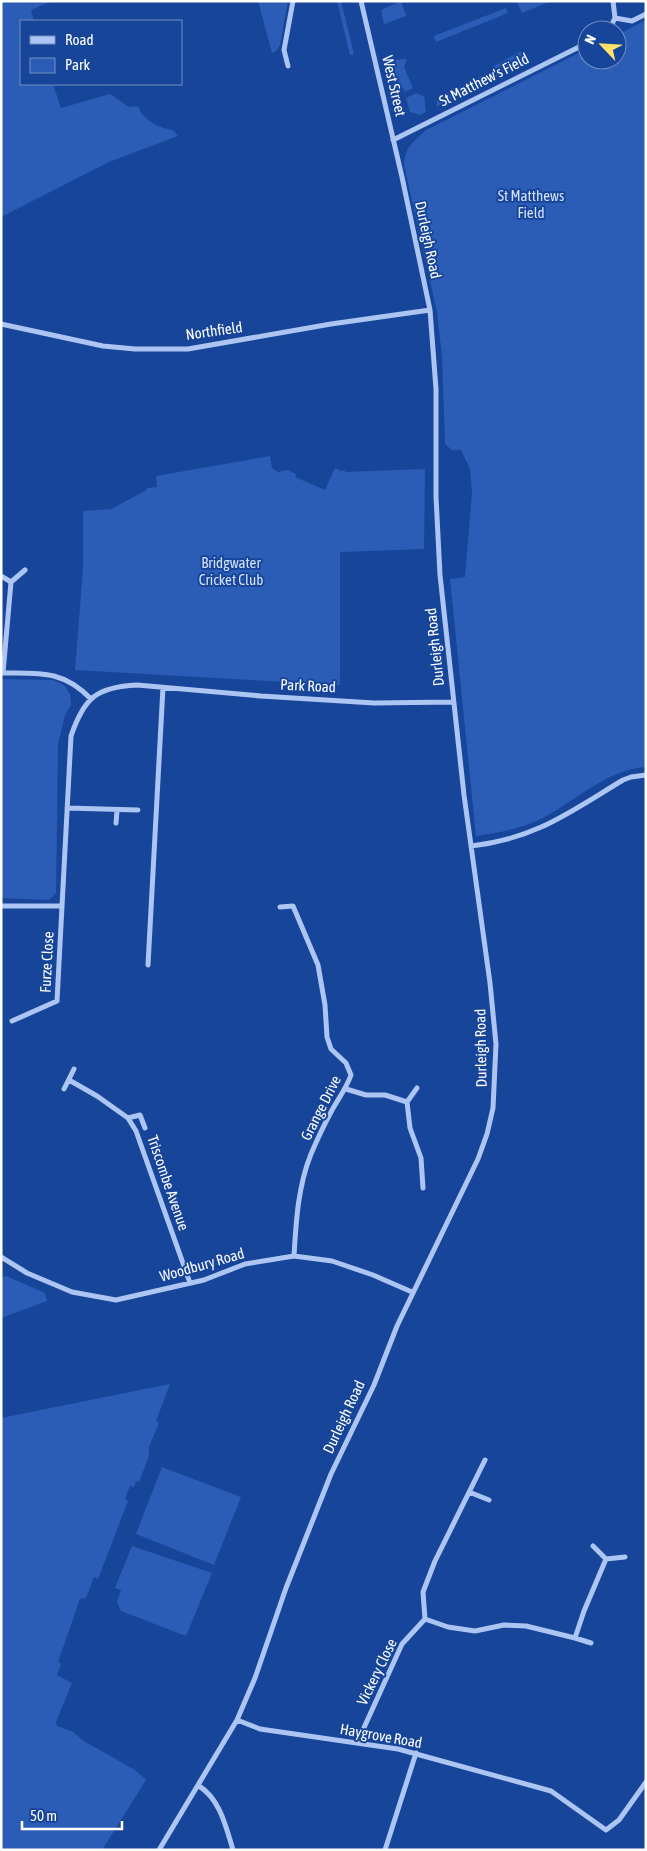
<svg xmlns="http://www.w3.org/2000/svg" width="647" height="1851" font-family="'Asap Condensed',sans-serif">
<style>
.green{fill:#2b5db7}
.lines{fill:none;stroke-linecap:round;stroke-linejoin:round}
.street{stroke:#acc5f2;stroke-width:5}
.labels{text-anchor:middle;stroke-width:4;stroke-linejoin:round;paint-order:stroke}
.street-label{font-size:15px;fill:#fff;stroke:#174599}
.park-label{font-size:15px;fill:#d3e2fc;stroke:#174599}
</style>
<rect width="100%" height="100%" fill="#174599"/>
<path class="green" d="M1,1h51l-21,9 3,11h-13v63h32l8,24 49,-14 19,13 9,-1c5,14 21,22 35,24l5,6 -69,26 -108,55z
M258,1h30l-8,44 -4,6 -4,2z
M337,1h4l13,53 -4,1z
M401,1l5,15 -22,8 -3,-14z
M519,1h32l-29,12 -5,-11z
M506,8l2,5 -72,29 -2,-6z
M646,20v747c-40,3 -69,33 -103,51 -20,10 -44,15 -67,18l-26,-257 15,-2 7,-84 -2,-24 -9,-19h-9l-7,-6 -3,-87 -5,-45 -33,-147c0,-17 10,-24 22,-35l161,-81v11h30v-25z
M521,51l5,10 -33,17 -2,-7 3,-5z
M407,59l-3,8 9,21 -8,4 -1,-3 -5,-1 -7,-28z
M482,76l5,5 -51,26 2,-9z
M416,93l8,3 2,16 -6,3 -10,-3 -4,-14z
M270,456l2,12 6,4 10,-2 8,4 -1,3 30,13 10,-22 6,3 4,-1v2l80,-3 -1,80 -84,3v133l-265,-15 8,-101v-58l28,-2 34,-18 2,-3 10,-1 -1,-11z
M1,679l52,1 11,5 6,9 1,11 -6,10 -7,29 -2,149 -7,7 -48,-2z
M6,1276l39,17 2,8 -46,17v-40z
M170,1384l-14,37 3,2 -10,24v9l-10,26 -3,-1 -2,6 -4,-1 -5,13 3,2 -30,78 -4,-2 -8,21 -6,1 -22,63 3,2 -4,11 15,8 -16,39 1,4 16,6 9,8 53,30 11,10 -44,70h-101v-432z
M162,1467l79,30 -27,68 -78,-31z
M132,1546l80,27 -26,63 -65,-25 -4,-9 4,-12 -6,-2z"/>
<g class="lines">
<path class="street" d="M613,1l2,17
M609,30l6,-12 17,3 14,-7
M288,66l-4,-16 9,-49
M393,140l194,-97
M1,324l102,22 32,3h53l143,-25 99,-14
M1,576l10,6
M2,673c38,0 61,-3 89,26
M3,673l8,-91 14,-12
M67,808l71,2
M116,823l1,-12
M471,846c64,-7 99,-34 152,-66l8,-3 15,-2
M1,906h61
M280,907l13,-1 25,59 7,40 2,32 4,12 15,14 5,12c-5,14 -13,24 -20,37 -7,13 -14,28 -20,42 -13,32 -15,68 -17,102
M148,965l15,-278
M12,1021l45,-20 14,-265c13,-38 25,-49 66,-51l124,11 113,7 79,-1
M69,1080l28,16 31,22 8,13 54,152
M64,1089l10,-20
M346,1089l20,6h19l22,7 3,26 11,30 2,30
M407,1102l10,-14
M128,1118l12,-3 5,13
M1,1257l26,16 45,19 44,8 88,-20 41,-16 49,-8 38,5 41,14 39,17
M469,1492l20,8
M593,1546l13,13 19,-2
M425,1619l-2,-27 12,-31 50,-101
M575,1638l16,5
M237,1720l23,9 138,20 153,42 55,39 13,-10 27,-38
M357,1743l45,-99 23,-25 23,8 27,4 29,-6 22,1 49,12 9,-27 22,-52
M199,1786c21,13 27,41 34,64
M159,1850l78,-130 18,-42 31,-90 45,-114 43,-89 23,-59 81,-167 9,-25 6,-26 3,-64 -6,-61 -26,-188 -24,-220 -4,-78v-108l-6,-79 -28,-133 -41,-176
M385,1850l31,-97"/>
</g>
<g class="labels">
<g class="street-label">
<text transform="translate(484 80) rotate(-27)" y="5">St Matthew's Field</text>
<text transform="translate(394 86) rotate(77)" y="5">West Street</text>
<text transform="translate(428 240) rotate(78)" y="5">Durleigh Road</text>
<text transform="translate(214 331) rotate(-8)" y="5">Northfield</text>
<text transform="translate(435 647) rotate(-96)" y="5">Durleigh Road</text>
<text transform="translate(308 686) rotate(3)" y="5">Park Road</text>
<text transform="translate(47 962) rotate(-87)" y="5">Furze Close</text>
<text transform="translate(481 1048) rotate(-91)" y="5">Durleigh Road</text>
<text transform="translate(321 1108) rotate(-63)" y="5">Grange Drive</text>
<text transform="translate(168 1183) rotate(71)" y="5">Triscombe Avenue</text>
<text transform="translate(202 1265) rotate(-16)" y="5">Woodbury Road</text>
<text transform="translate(344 1417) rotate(-65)" y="5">Durleigh Road</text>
<text transform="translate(377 1672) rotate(-64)" y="5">Vickery Close</text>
<text transform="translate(381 1736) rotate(10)" y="5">Haygrove Road</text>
</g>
<g class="park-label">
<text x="531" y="201">St Matthews<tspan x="531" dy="17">Field</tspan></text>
<text x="231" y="568">Bridgwater<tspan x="231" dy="17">Cricket Club</tspan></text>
</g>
</g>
<rect width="647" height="1851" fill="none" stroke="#ffffff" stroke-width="5"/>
<rect x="20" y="20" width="162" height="65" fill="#174599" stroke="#748fc2"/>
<rect x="30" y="36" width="25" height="8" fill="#acc5f2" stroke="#748fc2"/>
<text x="65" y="45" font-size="15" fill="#ffffff">Road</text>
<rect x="30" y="58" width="25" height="15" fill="#2b5db7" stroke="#748fc2"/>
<text x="65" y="70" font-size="15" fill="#ffffff">Park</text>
<g transform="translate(602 45) rotate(295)"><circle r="24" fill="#174599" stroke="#748fc2"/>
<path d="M0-4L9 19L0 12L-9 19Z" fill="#ffe16c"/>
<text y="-8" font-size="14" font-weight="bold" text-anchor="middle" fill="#ffffff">N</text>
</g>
<path d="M22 1821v8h100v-8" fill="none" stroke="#ffffff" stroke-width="2.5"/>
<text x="30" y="1821" font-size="15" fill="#ffffff" stroke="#174599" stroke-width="4" paint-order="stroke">50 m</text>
</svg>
